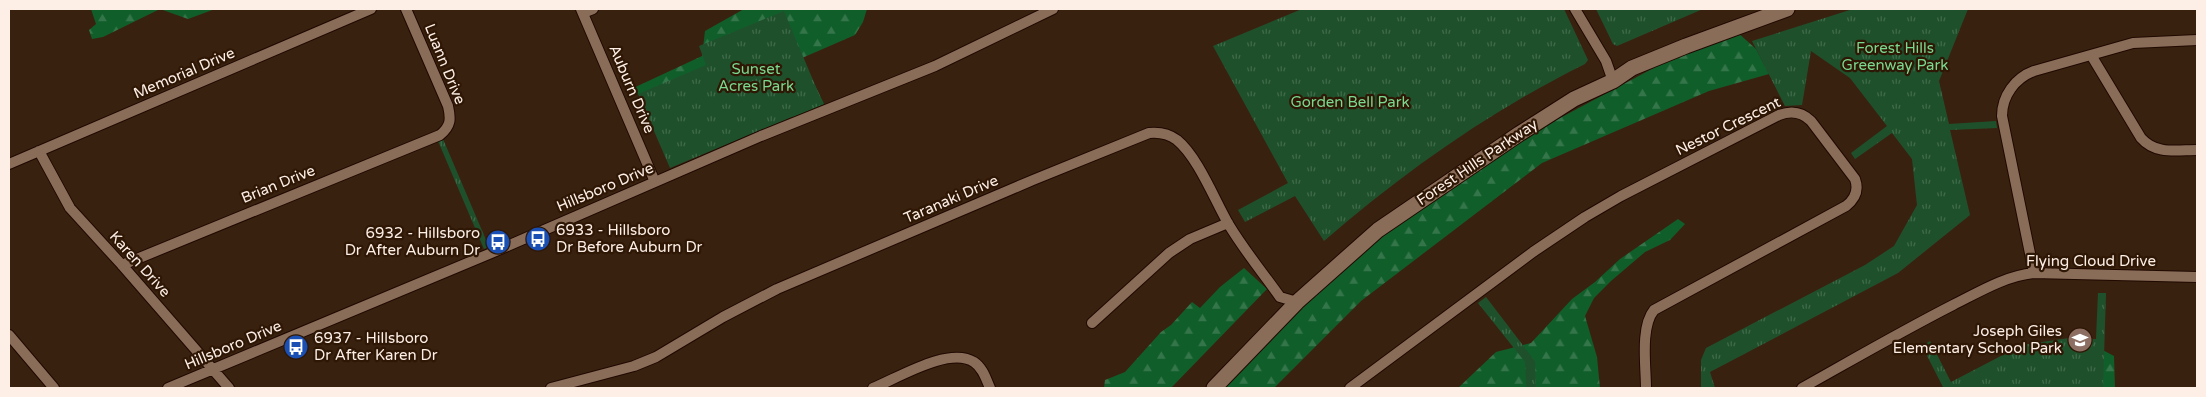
<svg xmlns="http://www.w3.org/2000/svg" width="2206" height="397" font-family="'Varela Round',sans-serif">
<style>
.forest{fill:url(#forest-firs)}
.park{fill:url(#park-tufts)}
.lines{fill:none;stroke-linecap:round;stroke-linejoin:round}
.street-casing{stroke:#1f0900;stroke-width:12}
.secondary-casing{stroke:#1f0900;stroke-width:17}
.street{stroke:#8a6d59;stroke-width:10}
.secondary{stroke:#8a6d59;stroke-width:15}
.labels{text-anchor:middle;stroke-width:4.5;stroke-linejoin:round;paint-order:stroke}
.park-label{font-size:15px;fill:#79d98e;stroke:#2f1705}
.street-label{font-size:15px;fill:#fdefe6;stroke:#2f1705}
.poi-label{font-size:15px;fill:#fdefe6;stroke:#2f1705;text-anchor:start}
</style>
<defs>
<pattern id="forest-firs" width="22" height="20" patternUnits="userSpaceOnUse" patternTransform="scale(1.25)"><rect width="22" height="20" fill="#105e2a"/><path d="M5 1l3.5 6h-7zM16 11l3.5 6h-7z" fill="#347549"/></pattern>
<pattern id="park-tufts" width="24" height="20" patternUnits="userSpaceOnUse" patternTransform="scale(1.25)"><rect width="24" height="20" fill="#1e512b"/><path d="M3 7l-1-3M5 7V3M7 7l1-3M15 17l-1-3M17 17v-4M19 17l1-3" fill="none" stroke="#406a4a"/></pattern>
</defs>
<rect width="100%" height="100%" fill="#39210f"/>
<path class="forest" d="M91,9h124l-27,10 -28,-10 -57,28 -11,2 -3,-9 7,-6z
M744,9h123l-4,13 -8,13 -53,23 22,46 -31,13 -32,-63 -99,50 -33,-14 73,-34 3,-25z
M1736,31l20,18 13,25 -60,17 -167,72 -181,138 -87,87h-55l146,-143 118,-86 195,-104z
M1678,219l7,5 -15,16 -25,12 -34,29 -17,17 -9,18 12,41 3,31h-142l38,-36 35,-9 41,-44 23,-17 25,-23z
M1244,268l23,21 -96,99h-67l1,-8 20,-8 36,-40 10,-7 21,-23 8,6 20,-21z
M2093,345l21,11 1,32h-29z"/>
<path class="park" d="M1302,9h262l24,51 -3,4c-95,47 -181,108 -261,177l-29,-45 -50,26 -7,-12 50,-27 -75,-137z
M1596,9h107l-86,37 -4,-2z
M1853,9h115l-29,72 10,43 47,-3 1,7 -47,2 20,85 -72,58 -188,99 5,16h-14v-28l5,-12 159,-83 29,-19 23,-41 -5,-46 -20,-26 -37,26 -4,-6 36,-27 -37,-48 -39,-27 -9,54 -17,1 -33,-65z
M784,11l39,93 -153,64 -32,-74 68,-29 -7,-19z
M443,139l46,108 -5,2 -46,-108z
M2098,293h8l-3,95h-162l2,-1 -21,-41 8,-5 21,41 71,-37 47,-7 27,1z
M1486,297l49,64 1,27h-10l-1,-26 -47,-59z"/>
<g class="lines">
<defs>
<path id="street" d="M581,9l74,173
M1575,9l31,52 7,20
M583,13l10,-4
M2091,55l50,83c15,17 36,12 56,12
M39,151l31,57 52,57 107,123
M9,164l362,-155
M122,265l318,-130c11,-9 11,-16 8,-29l-42,-97
M2034,273l-32,-157c0,-20 13,-38 32,-45l99,-28 64,-3
M1092,323l77,-70 21,-14 38,-16
M9,335l45,53
M168,388l321,-134 272,-118 174,-70 118,-57
M551,388l83,-22 22,-9 67,-40 54,-28 256,-109 116,-47c10,-1 20,1 28,7 21,17 38,61 52,85 15,25 34,48 51,72l17,5
M873,388c25,-10 76,-42 101,-26 9,6 12,17 16,26
M1350,388l183,-136 52,-35 36,-21 158,-81c13,-5 23,-3 32,6l44,58c4,11 0,20 -9,27l-192,104c-14,17 -8,57 -8,78
M1802,388c50,-28 100,-57 151,-83 26,-13 52,-29 81,-32l163,4"/>
<path id="secondary" d="M1214,388l83,-86 81,-72 141,-96 55,-35 39,-18 19,-13 54,-22 101,-37"/>
</defs>
<use href="#street" class="street-casing"/>
<use href="#secondary" class="secondary-casing"/>
<use href="#street" class="street"/>
<use href="#secondary" class="secondary"/>
</g>
<defs>
<symbol id="bus-disc" viewBox="-11 -11 22 22"><circle r="9.5" fill="#1a4fb4" stroke="#2f1705"/><path d="M-5-6H5V4H4V6H2V4H-2V6H-4V4H-5ZM-3.5-4V0h7V-4ZM-3.5 1.2v1.5H-2V1.2ZM2 1.2v1.5H3.5V1.2Z" fill="#fff"/></symbol>
<symbol id="school-disc" viewBox="-11 -11 22 22"><circle r="9.5" fill="#8d6e63" stroke="#2f1705"/><path d="M0-5L7-2L0 1L-7-2ZM-4 1L0 2.5L4 1V4Q0 6-4 4Z" fill="#fff"/></symbol>
</defs>
<g fill-rule="evenodd">
<use href="#bus-disc" x="524" y="225" width="28" height="28"/>
<use href="#bus-disc" x="484" y="228" width="28" height="28"/>
<use href="#school-disc" x="2066" y="326" width="28" height="28"/>
<use href="#bus-disc" x="282" y="333" width="28" height="28"/>
</g>
<g class="labels">
<g class="park-label">
<text x="1895" y="53">Forest Hills<tspan x="1895" dy="17">Greenway Park</tspan></text>
<text x="756" y="74">Sunset<tspan x="756" dy="17">Acres Park</tspan></text>
<text x="1350" y="107">Gorden Bell Park</text>
</g>
<g class="street-label">
<text transform="translate(445 64) rotate(68)" y="5">Luann Drive</text>
<text transform="translate(184 73) rotate(-23)" y="5">Memorial Drive</text>
<text transform="translate(632 89) rotate(67)" y="5">Auburn Drive</text>
<text transform="translate(1728 126) rotate(-26)" y="5">Nestor Crescent</text>
<text transform="translate(1477 162) rotate(-34)" y="5">Forest Hills Parkway</text>
<text transform="translate(278 184) rotate(-22)" y="5">Brian Drive</text>
<text transform="translate(605 187) rotate(-23)" y="5">Hillsboro Drive</text>
<text transform="translate(951 199) rotate(-23)" y="5">Taranaki Drive</text>
<text x="2091" y="266">Flying Cloud Drive</text>
<text transform="translate(140 264) rotate(48)" y="5">Karen Drive</text>
<text transform="translate(233 345) rotate(-23)" y="5">Hillsboro Drive</text>
</g>
<g class="poi-label">
<text x="556" y="235">6933 - Hillsboro<tspan x="556" dy="17">Dr Before Auburn Dr</tspan></text>
<text x="480" y="238" text-anchor="end">6932 - Hillsboro<tspan x="480" dy="17">Dr After Auburn Dr</tspan></text>
<text x="2062" y="336" text-anchor="end">Joseph Giles<tspan x="2062" dy="17">Elementary School Park</tspan></text>
<text x="314" y="343">6937 - Hillsboro<tspan x="314" dy="17">Dr After Karen Dr</tspan></text>
</g>
</g>
<rect width="2206" height="397" fill="none" stroke="#fdefe6" stroke-width="20"/>
</svg>
